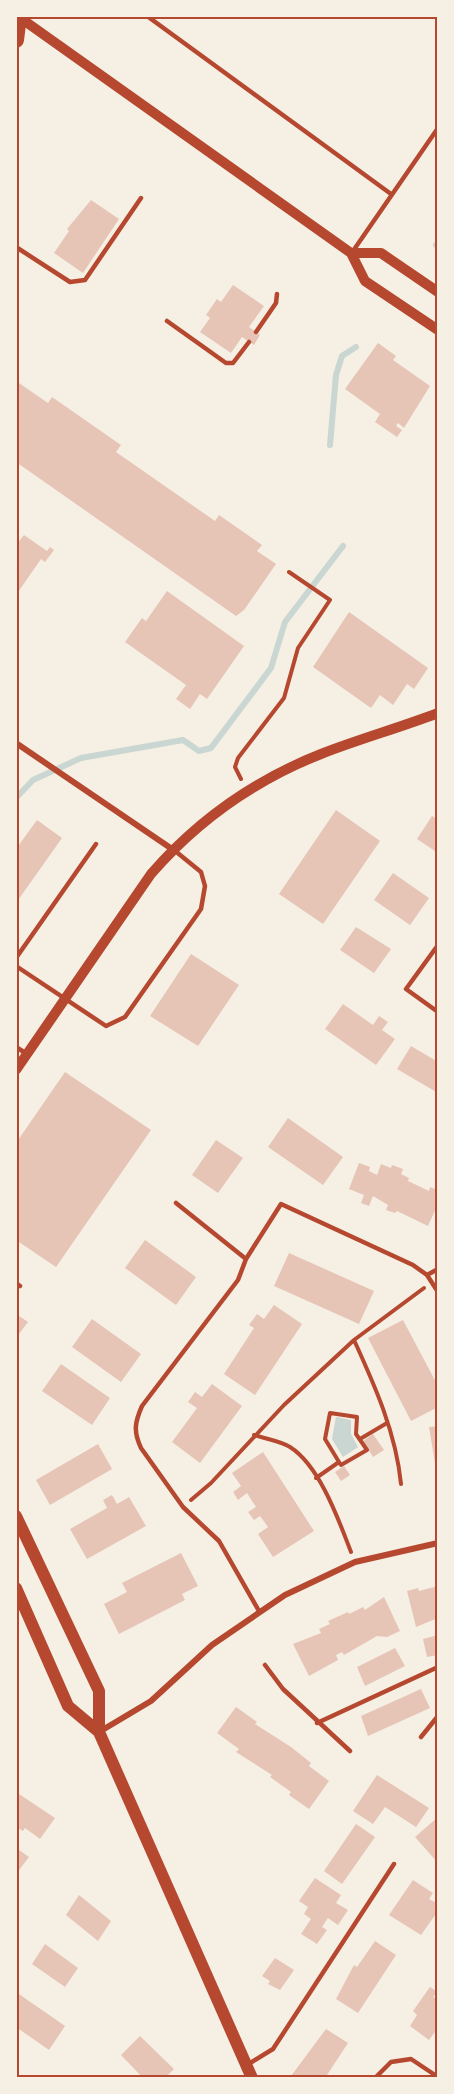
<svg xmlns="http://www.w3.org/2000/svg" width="454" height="2094" font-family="'Asap Condensed',sans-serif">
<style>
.water{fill:#c9d6d2}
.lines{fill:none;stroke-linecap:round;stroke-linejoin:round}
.stream{stroke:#c9d6d2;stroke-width:6}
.building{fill:#e6c5b7}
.path{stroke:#b5482f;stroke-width:4}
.service{stroke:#b5482f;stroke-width:4.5}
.minor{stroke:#b5482f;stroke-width:6}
.tertiary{stroke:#b5482f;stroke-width:10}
.secondary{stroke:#b5482f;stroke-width:12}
.trunk{stroke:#b5482f;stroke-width:16}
.neatline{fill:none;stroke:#b5482f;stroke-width:2}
</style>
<rect width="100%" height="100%" fill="#f6efe4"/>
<path class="water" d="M336,1417l15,3v14l7,13 -15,10 -11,-18z"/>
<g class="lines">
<path class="stream" d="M436,245l2,-2
M330,445l6,-70 6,-19 14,-9
M16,798l17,-18 48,-22 102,-18 16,11 12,-3 60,-80 14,-46 58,-76"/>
</g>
<path class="building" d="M91,200l28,19 -36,54 -29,-20 15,-22 -2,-2z
M233,285l31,21 -15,21 11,8 -6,10 -12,-8 -11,16 -31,-21 10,-14 -4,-3 11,-16 4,3z
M378,343l18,13 -3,4 37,26 -26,42 -6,-5 -2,3 6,4 -5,7 -22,-15 5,-8 -35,-25z
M16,381l32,22 4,-6 69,48 -5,7 99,69 4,-6 43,30 -5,6 19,13 -32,46 -8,6 -220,-154z
M24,535l23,16 3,-4 4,3 -9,12 -4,-3 -25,36v-50z
M167,591l77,55 -37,53 -7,-5 -10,15 -14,-10 10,-14 -61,-43 17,-24 4,3z
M349,612l79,56 -14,21 -7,-5 -14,21 -13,-10 -9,13 -58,-41z
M336,810l44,31 -57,83 -44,-30z
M432,816l6,4v33l-21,-14z
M37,820l25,18 -46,65v-54z
M393,873l36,25 -19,27 -36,-25z
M356,927l35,22 -17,24 -34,-23z
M191,954l48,31 -41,61 -48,-30z
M343,1004l30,21 6,-9 9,6 -6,8 13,9 -19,26 -51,-36z
M411,1046l27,16v31l-41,-24z
M65,1072l86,58 -95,137 -40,-27v-97z
M288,1118l55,39 -20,28 -55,-38z
M216,1140l27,18 -25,35 -26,-18z
M359,1163l11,4 -1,4 8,4 4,-11 10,4 1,-3 11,4 -2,5 8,4 -1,3 21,10 1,-4 8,3v14l-10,22 -31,-15 -2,2 -9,-3 2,-5 -15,-9 -4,10 -8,-3 3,-8 -15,-6z
M145,1240l51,37 -20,28 -51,-37z
M289,1253l85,38 -15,33 -85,-38z
M274,1305l28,19 -47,71 -31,-21 30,-46 -5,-3 8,-11 7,5z
M16,1314l12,8 -12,16z
M92,1319l49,35 -20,28 -49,-35z
M403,1320l35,66v21l-27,14 -43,-83z
M61,1364l49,34 -18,27 -50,-34z
M212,1384l30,22 -42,57 -28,-21 25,-34 -9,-6 7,-10 7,5z
M438,1426v43h-2l-7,-42z
M373,1434l11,16 -11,7 -10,-16z
M98,1444l14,25 -62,36 -14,-25z
M263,1452l51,79 -41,26 -15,-23 10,-7 -8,-11 -6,4 -6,-8 8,-5 -9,-14 -9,7 -5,-8 8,-6 -9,-13z
M344,1466l6,9 -9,6 -6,-9z
M112,1495l5,9 12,-7 17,29 -59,33 -17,-30 37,-21 -4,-8z
M181,1553l17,33 -16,8 3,6 -66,34 -15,-30 23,-12 -5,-9z
M438,1586v32l-22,9 -9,-36 11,-3 1,3z
M384,1597l16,34 -13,6 -10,-1 -33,19 -2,-3 -6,3 2,5 -29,16 -16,-32 28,-11 -2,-4 11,-5 -2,-3 20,-9 1,2 14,-7 2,3z
M438,1635v20l-11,2 -4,-18z
M395,1648l10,18 -40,20 -8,-19z
M421,1689l9,19 -62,28 -7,-20z
M236,1707l21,15 -2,2 36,23 20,16 -2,3 20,15 -20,28 -20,-14 2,-3 -21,-15 2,-2 -36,-23 3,-3 -22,-16z
M377,1775l52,33 -13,19 -31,-20 -12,17 -20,-13z
M16,1792l39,26 -15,21 -15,-11 -2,3 -7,-4z
M438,1817v46l-23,-26z
M356,1824l19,13 -33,47 -18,-13z
M16,1848l13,9 -13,17z
M315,1878l26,17 -5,8 12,7 -10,15 -10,-7 -6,9 5,3 -10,14 -16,-10 10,-15 -7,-5 4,-7 -9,-6z
M413,1880l20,13 -4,6 9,5v7l-17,24 -32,-20z
M79,1895l32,26 -13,20 -32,-26z
M375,1941l21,14 -38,58 -22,-14 18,-34 3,2z
M45,1944l33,24 -13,19 -33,-23z
M275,1958l19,12 -14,20 -12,-6 2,-3 -8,-5z
M430,1987l7,5 -4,5 5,3v28l-9,12 -19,-14 7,-11 -4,-4z
M16,1992l49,34 -16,24 -33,-23z
M326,2029l22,14 -23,35 -34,-2z
M140,2036l34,33 -9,9h-22l-22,-23z"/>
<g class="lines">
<path class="path" d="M241,779l-6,-12 3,-9 46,-60 14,-50 32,-48 -41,-28
M354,1340c21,46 42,93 47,144
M254,1435c12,4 26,6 36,12 30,19 49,74 61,105
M360,1439l27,-16
M316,1478l23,-16 -14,-23 5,-26 27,4 -1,17 11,16 -26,15 -2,-3
M191,1500l20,-17 73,-78 70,-65 70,-52"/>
<path class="service" d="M147,16l244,178
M16,247l54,35 15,-2 56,-82
M353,251l85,-123
M167,321l59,42h7l16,-21
M256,332l20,-29 1,-9
M438,945l-32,44 32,23
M16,958l80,-114
M16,966l90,60 19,-9 76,-108 4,-23 -4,-14 -27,-22
M16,1047l11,7
M176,1203l70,56
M427,1275l11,-6
M16,1283l4,3
M259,1611l-40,-70 -36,-34 -42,-59c-8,-17 -6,-26 1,-42l96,-126 8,-21 35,-55 132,61 14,10 11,17
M265,1665l18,24 67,62
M317,1723l121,-56
M421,1737l17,-21
M247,2065l26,-16 121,-185
M375,2078l16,-16 20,-3 27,18"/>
<path class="minor" d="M16,743l156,106
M99,1732l52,-31 61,-56 73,-50 70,-33 83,-19"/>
<path class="tertiary" d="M19,17l332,236 14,28 73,49
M351,253h30l57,39
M16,1070l135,-196c46,-53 104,-94 170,-120 38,-15 78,-26 117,-41"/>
<path class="secondary" d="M16,1516l83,175v41
M16,1588l52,118 31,26 153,346"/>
<path class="trunk" d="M16,40l3,-24"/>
</g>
<rect width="454" height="2094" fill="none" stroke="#f6efe4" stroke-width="36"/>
<rect x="18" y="18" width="418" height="2058" class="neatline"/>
</svg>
